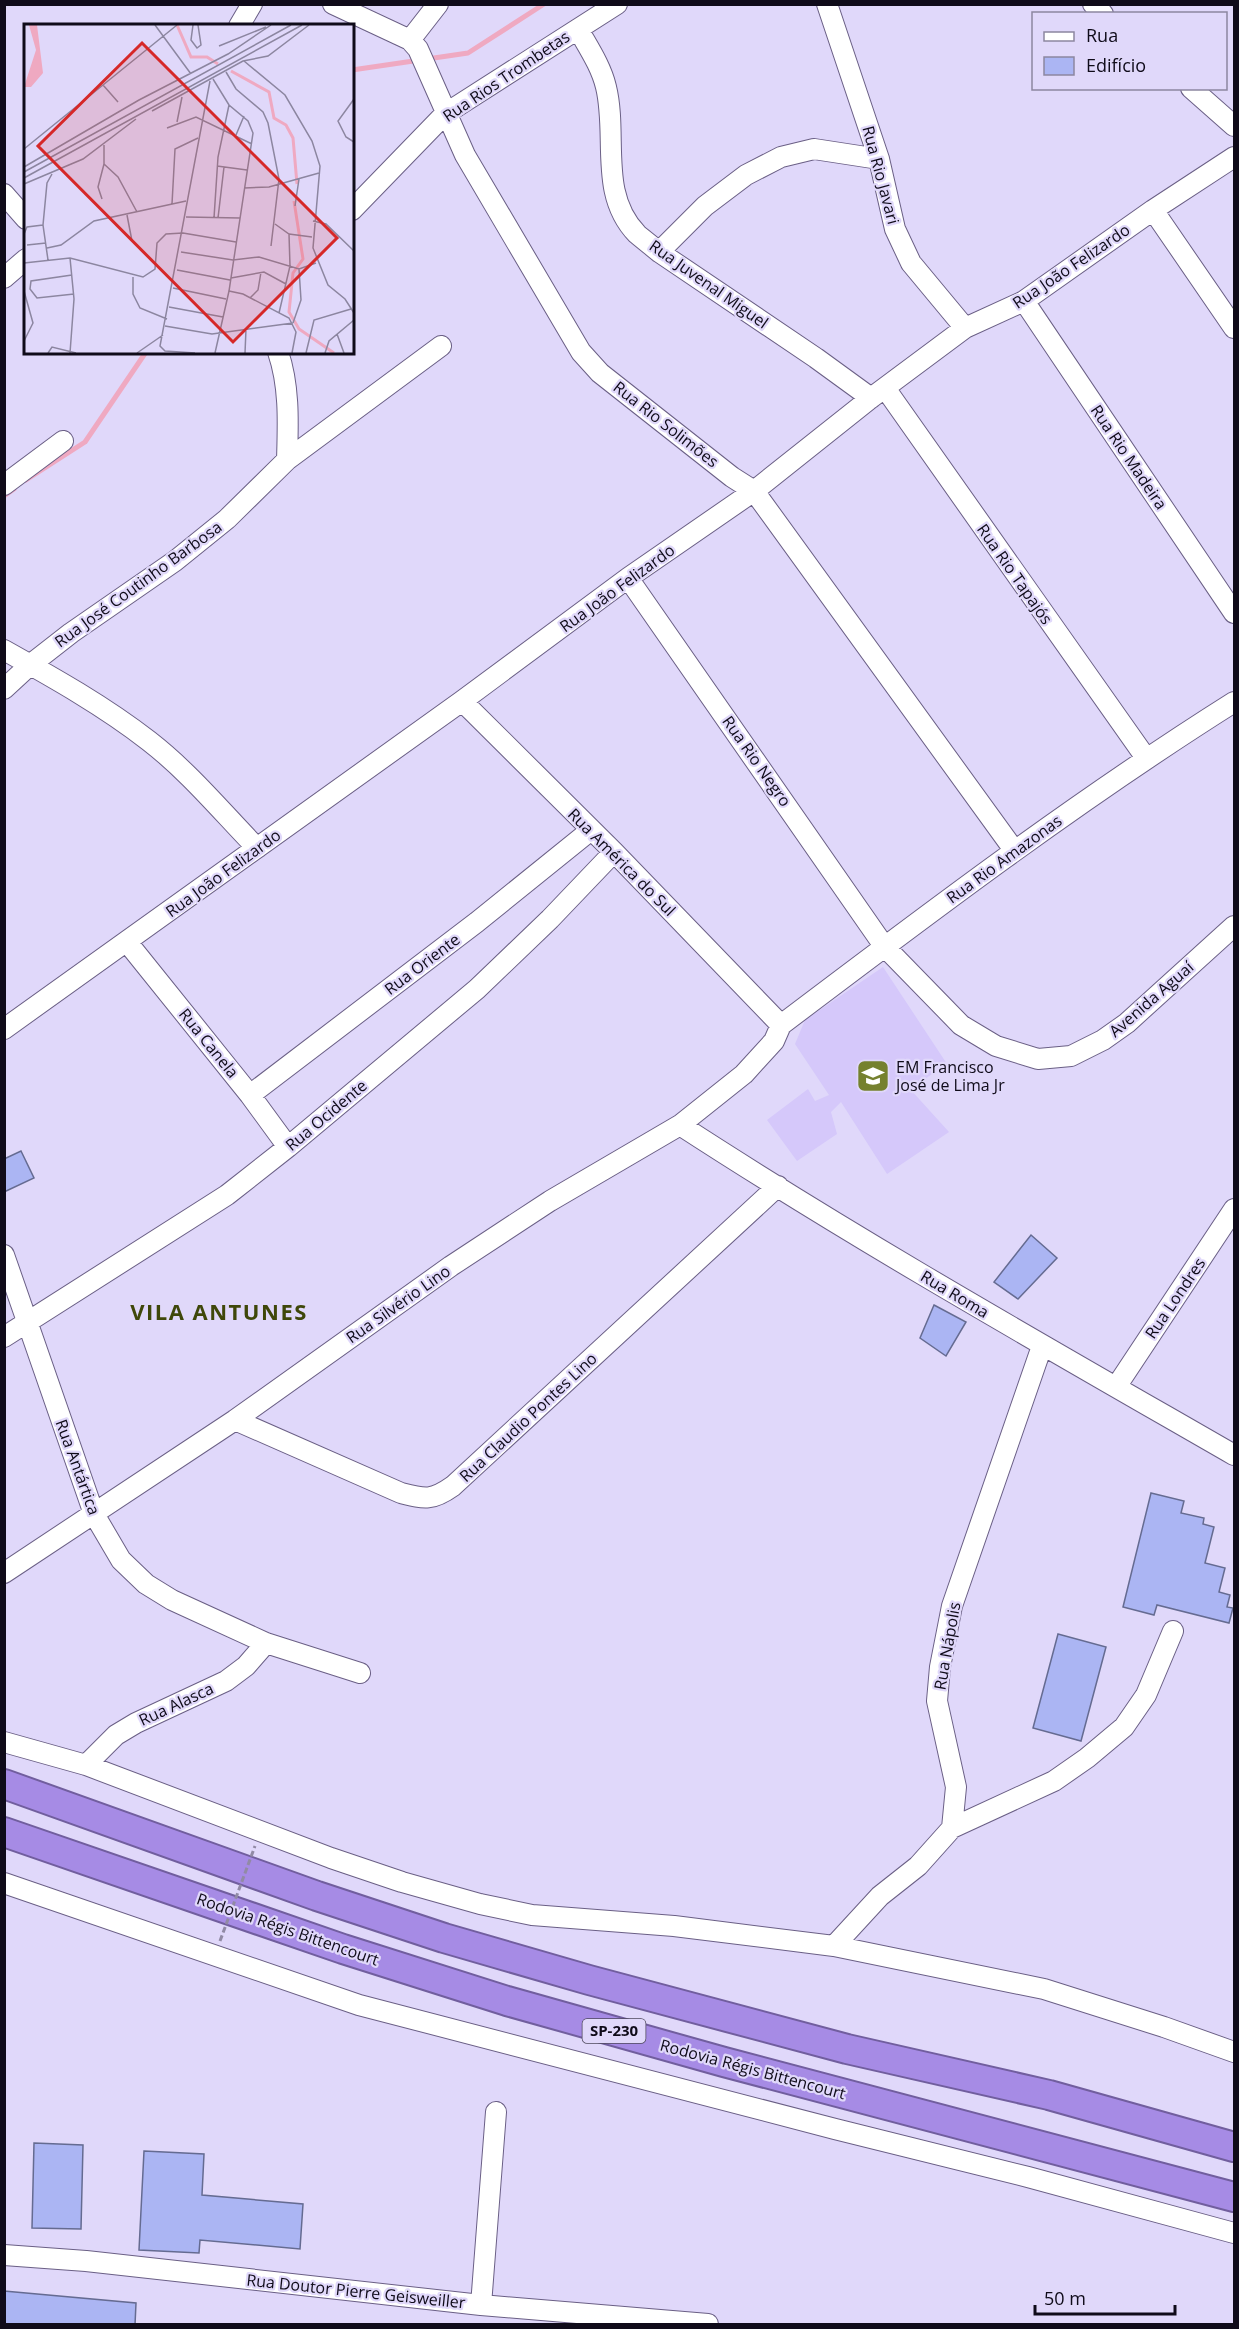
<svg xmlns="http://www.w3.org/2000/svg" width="1239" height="2329" font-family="'Open Sans',sans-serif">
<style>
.built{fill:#d5c8fa}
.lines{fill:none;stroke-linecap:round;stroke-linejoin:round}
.stream{stroke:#efa9c1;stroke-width:5}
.building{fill:#abb5f3;stroke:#656b91;stroke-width:1.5}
.minor-casing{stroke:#6a5f85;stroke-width:22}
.highway-casing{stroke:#715e9e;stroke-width:32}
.minor{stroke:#fff;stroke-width:20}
.highway{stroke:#a68be5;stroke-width:28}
.path-bridge{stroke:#918aa5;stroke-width:3;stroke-dasharray:6 3;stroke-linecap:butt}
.labels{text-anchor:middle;stroke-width:4.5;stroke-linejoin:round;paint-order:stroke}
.shield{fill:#e0d8fa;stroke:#4e485c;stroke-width:1.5}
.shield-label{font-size:15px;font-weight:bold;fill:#0f0b19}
.street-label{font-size:16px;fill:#0f0b19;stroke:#e0d8fa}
.poi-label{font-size:16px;fill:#0f0b19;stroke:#e0d8fa;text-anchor:start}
.district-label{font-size:22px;font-weight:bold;letter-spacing:1.5px;fill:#3f470a;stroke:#e0d8fa}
.inset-river{fill:none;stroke:#efa9c1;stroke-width:3}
.inset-road{fill:none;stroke:#8c86a0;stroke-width:1.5}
.view{fill:#d62828;fill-opacity:0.15;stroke:#d62828;stroke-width:3}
.inset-edge{fill:none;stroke:#0f0b19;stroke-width:3}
</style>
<rect width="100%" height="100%" fill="#e0d8fa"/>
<path class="built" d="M883,967l64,97 -37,25 39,43 -62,42 -46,-72 -10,10 6,22 -40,27 -30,-41 41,-31 7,12 14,-6 -34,-51 10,-24z"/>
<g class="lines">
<path class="stream" d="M352,70l116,-17 76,-49
M26,480l59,-38 61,-90
M4,496l10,-7"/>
</g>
<path class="building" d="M21,1151l13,27 -30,14v-33z
M1031,1235l26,23 -39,41 -24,-17z
M934,1305l32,17 -20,34 -26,-18z
M1151,1493l33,8 -3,12 23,5 -1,6 11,3 -9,36 20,5 -6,24 11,3 -3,12 6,1 -4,15 -72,-18 -3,10 -31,-8z
M1058,1634l48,13 -25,94 -48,-13z
M34,2143l49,2 -2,84 -49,-1z
M144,2151l60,3 -2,41 101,9 -3,45 -100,-9 -1,13 -60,-3z
M4,2291l132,12 -1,22h-131z"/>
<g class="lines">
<defs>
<path id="minor" d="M333,4l77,36 8,9 47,106 116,197 19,21 132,104 22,14 260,359
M827,4l52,155 16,70 16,34 54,65
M1093,4l10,10
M239,26l13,-22
M578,29c10,18 23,37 28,58 12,49 -8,107 31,147 7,6 15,12 22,18l157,106 55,40
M410,40l28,-36
M1191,88l43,38
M4,194l22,25
M352,210l93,-96 172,-110
M1153,210l81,118
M659,252l46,-46 41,-31 35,-18 33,-8 65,10
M4,278l22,-19
M1024,301l210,312
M278,352c12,35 10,73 9,108
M885,388l261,370
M4,485l59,-44
M628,578l256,368 77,79 35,21 42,13 33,-3 32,-16 24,-17 107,-97
M4,650c50,28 100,56 145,91 40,31 73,71 108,107
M4,689l26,-24 41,-32 104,-72 52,-42 60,-59 154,-114
M462,701l152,151 167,173
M127,942l123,153 38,52
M4,1029l458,-328 166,-123 126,-87 117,-93 94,-70 59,-27 129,-91 81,-53
M250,1095l227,-173 114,-92
M680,1125c180,117 368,223 554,330
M4,1255l90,259 27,46 25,24 26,16 94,43 94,30
M4,1337l223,-142 61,-48 189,-158 73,-70 64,-67
M1116,1387l118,-178
M235,1420l166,73c24,6 31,8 52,-7l325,-300
M4,1573l231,-153 216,-154 99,-65 130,-76 64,-51 30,-33 7,-16c148,-112 296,-224 453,-323
M4,1742l82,23 245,93 71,24 78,22 52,11 142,11 160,20 210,43 120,38 70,25
M86,1765l30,-30 20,-12 90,-42 20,-15 20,-23
M952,1828l102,-47 33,-23 37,-31 22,-32 27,-64
M4,1883l355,122 476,124 193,48 206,56
M834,1946l46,-50 38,-30 34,-38 4,-41 -19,-86 3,-34 12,-61 90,-260
M4,2255l82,6 395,44 227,19
M481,2305l15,-193"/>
<path id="highway" d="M4,1784l313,112 127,42 145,42 258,69 202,46 185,52
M4,1832l339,117 164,52 217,61 510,135"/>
</defs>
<use href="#minor" class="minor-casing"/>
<use href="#highway" class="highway-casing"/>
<use href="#minor" class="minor"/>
<use href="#highway" class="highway"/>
<path class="path-bridge" d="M220,1941l35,-95"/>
</g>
<defs>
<symbol id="school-square" viewBox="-11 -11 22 22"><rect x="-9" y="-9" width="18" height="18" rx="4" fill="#75812e" stroke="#e0d8fa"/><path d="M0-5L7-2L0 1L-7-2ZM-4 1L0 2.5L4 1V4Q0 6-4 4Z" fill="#fff"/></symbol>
</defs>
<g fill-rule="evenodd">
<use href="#school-square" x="854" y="1057" width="38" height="38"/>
</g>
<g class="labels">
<rect class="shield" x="582.5" y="2019" width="63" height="24" rx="4.5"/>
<g class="shield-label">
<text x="614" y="2036">SP-230</text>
</g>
<g class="street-label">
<text transform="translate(506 76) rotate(-34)" y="6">Rua Rios Trombetas</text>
<text transform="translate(881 175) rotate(75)" y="6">Rua Rio Javari</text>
<text transform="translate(1071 266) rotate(-34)" y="6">Rua João Felizardo</text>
<text transform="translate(709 284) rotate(35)" y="6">Rua Juvenal Miguel</text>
<text transform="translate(666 424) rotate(38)" y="6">Rua Rio Solimões</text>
<text transform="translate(1129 457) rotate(56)" y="6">Rua Rio Madeira</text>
<text transform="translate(1015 574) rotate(55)" y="6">Rua Rio Tapajós</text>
<text transform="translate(138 584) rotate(-36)" y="6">Rua José Coutinho Barbosa</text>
<text transform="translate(617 588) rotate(-36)" y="6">Rua João Felizardo</text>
<text transform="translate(757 761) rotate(55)" y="6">Rua Rio Negro</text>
<text transform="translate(1004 859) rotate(-36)" y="6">Rua Rio Amazonas</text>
<text transform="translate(622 862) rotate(45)" y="6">Rua América do Sul</text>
<text transform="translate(223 873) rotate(-36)" y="6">Rua João Felizardo</text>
<text transform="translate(422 964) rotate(-37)" y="6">Rua Oriente</text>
<text transform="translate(1151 999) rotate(-41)" y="6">Avenida Aguaí</text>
<text transform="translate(209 1043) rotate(51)" y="6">Rua Canela</text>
<text transform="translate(326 1115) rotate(-40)" y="6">Rua Ocidente</text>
<text transform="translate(955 1294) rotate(31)" y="6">Rua Roma</text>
<text transform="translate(1175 1298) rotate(-56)" y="6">Rua Londres</text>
<text transform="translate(398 1304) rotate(-35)" y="6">Rua Silvério Lino</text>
<text transform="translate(528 1417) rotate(-43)" y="6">Rua Claudio Pontes Lino</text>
<text transform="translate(78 1467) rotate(70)" y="6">Rua Antártica</text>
<text transform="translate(947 1646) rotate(-80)" y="6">Rua Nápolis</text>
<text transform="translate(176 1704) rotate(-25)" y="6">Rua Alasca</text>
<text transform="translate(288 1929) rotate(19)" y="6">Rodovia Régis Bittencourt</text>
<text transform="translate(753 2069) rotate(15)" y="6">Rodovia Régis Bittencourt</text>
<text transform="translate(356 2291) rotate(6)" y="6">Rua Doutor Pierre Geisweiller</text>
</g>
<g class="poi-label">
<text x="896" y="1073">EM Francisco<tspan x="896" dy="18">José de Lima Jr</tspan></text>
</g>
<g class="district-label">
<text x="219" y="1320">VILA ANTUNES</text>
</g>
</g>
<g transform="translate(24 24)">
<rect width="330" height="330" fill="#e0d8fa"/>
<path d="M5,1h8l6,48 -12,14h-7l12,-37z" fill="#efa9c1"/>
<path class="inset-river" d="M153,1l14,32h16l11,7M207,47l38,21 5,26 12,7 7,13 4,46M270,177l9,58 -10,14 -4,39 10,17 35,24"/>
<path class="inset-road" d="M131,1l36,49M169,1l-2,15 6,8 4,-3 -3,-20M195,22l47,-19M220,37l41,34 27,46 8,25 -7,82 15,37 17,14 9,14M202,48l10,17 27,23 5,11 11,56 -8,67M189,55l16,26 19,16 5,12 -24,158 -14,62M79,61l15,17M330,75l-16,22 8,16 8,5M128,87l91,-50 25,-5 41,-31M153,98l5,-25M143,104l29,-11 56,27M212,111l8,-19M80,121v19l14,13 19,35M0,125l153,-124M193,142l30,4M0,143l115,-67 89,-46 43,-29M0,148l267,-147M0,154l278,-153M0,160l59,-25 53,-40M220,164l25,-1 50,-14M78,175l-4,-12 6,-23M148,180l3,-55 23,-11M271,182l4,-27M103,191l5,26M162,193l54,1M190,194l4,-61 11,-52M194,194l6,-51M289,197l13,3 28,27M251,200l14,10 23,3M0,210l3,-7 16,-2M3,221l19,-2M23,224l14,-3 33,-24 92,-20M157,228l52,8 26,-3 40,12 17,-6M24,236l-5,-35 4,-42 5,-9M0,239l46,-5 73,19 12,-8 2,-26 9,-9 17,-1 53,9M153,246l53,10M48,251l-41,6 -1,8 7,9 37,-4M109,253v17l7,14 27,11M207,254l33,-6 22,12M149,264l53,11M0,267l9,32 -9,18M205,267l14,3 46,24 7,14 -4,21M226,274l8,-8 3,-18M145,283l54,10M255,289l11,-47 -1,-32M269,299l8,-23 -2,-31M141,302l47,8 81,-11M313,310l7,19M24,329l4,-6 24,6M46,329l4,-54 -4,-41M113,329l26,-18M171,329l-30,-2 -5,-5 50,-265M221,329l1,-24M282,329l8,-33 37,-11M301,329l4,-12 25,-21"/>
<path class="view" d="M118,19l195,195 -104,104 -195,-196z"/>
<rect width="330" height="330" class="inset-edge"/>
</g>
<rect width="1239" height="2329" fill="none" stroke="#0f0b19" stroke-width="12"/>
<rect x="1032" y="12" width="195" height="78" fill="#e0d8fa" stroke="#8c86a0" stroke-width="1.5"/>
<rect x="1044" y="32" width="30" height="9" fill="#ffffff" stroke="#8c86a0" stroke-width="1.5"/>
<text x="1086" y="42" font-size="18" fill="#0f0b19">Rua</text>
<rect x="1044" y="57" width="30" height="18" fill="#abb5f3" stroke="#8c86a0" stroke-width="1.5"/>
<text x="1086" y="72" font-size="18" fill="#0f0b19">Edifício</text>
<path d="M1035 2305v9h140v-9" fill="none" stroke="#0f0b19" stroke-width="3"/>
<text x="1044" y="2305" font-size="18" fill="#0f0b19" stroke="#e0d8fa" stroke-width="4.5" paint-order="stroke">50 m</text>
</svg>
